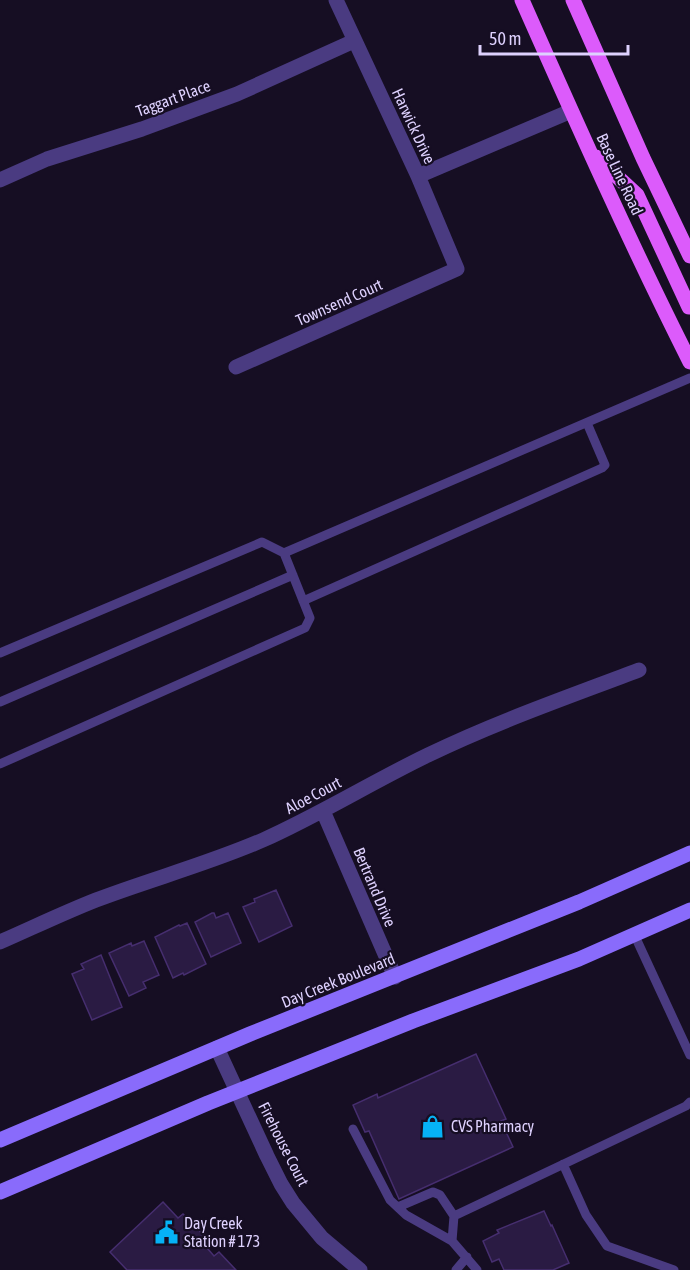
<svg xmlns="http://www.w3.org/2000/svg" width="690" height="1270" font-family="'Asap Condensed',sans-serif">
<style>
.building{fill:#2a1b43;stroke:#462e6f;stroke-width:1.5}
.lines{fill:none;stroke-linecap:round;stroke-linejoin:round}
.service{stroke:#4a3b81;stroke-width:9}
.minor{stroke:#4a3b81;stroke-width:15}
.secondary{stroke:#896bfb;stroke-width:15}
.primary{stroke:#dc5bfb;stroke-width:15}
.labels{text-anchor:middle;stroke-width:4.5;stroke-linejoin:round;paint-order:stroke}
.street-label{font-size:16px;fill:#ded1fe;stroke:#160e23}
.poi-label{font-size:16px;fill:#ded1fe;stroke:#160e23;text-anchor:start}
</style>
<rect width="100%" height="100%" fill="#160e23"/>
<path class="building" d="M276,890l16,36 -33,16 -16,-35 12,-5 -1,-3z
M212,913h2l2,5 12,-5 13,30 -30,14 -16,-35z
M187,923l19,41 -22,11 -1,-2 -10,5 -18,-41 24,-12 1,1z
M144,941l15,34 -16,7 3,6 -17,8 -20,-43 22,-10 1,3z
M101,955l21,52 -30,13 -20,-46 12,-5 -3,-5z
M476,1054l30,65 -5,2 12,26 -114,52 -30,-68 -4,1 -12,-27 24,-11 1,4z
M163,1202l15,16 5,-4 30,31 -5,4 6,7 5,-4 17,18h-109l-17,-18z
M544,1211l7,15 1,-1 17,38 -16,7h-49l-5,-11 -7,3 -9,-21 16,-8 -2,-3z"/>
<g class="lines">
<path class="service" d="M284,553l406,-175
M303,601l299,-133 3,-3 -18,-42
M0,653l262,-111 22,11 26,65 -5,10 -305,136
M0,702l293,-127
M634,934l56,121
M353,1129l37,71 16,15 46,26
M563,1164l23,51 21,31 67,24
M398,1207l35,-15 7,3 14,21 -2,25 25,29
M454,1216l232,-110 4,-4
M456,1270l11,-13"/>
<path class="minor" d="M418,176l153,-65
M0,180l47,-21 95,-30 95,-35 117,-53
M236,367l221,-98 -39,-93 -82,-176
M323,811l72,166
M0,942c32,-14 63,-29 96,-42 55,-21 112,-36 167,-60 56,-25 109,-58 165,-85 68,-33 140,-58 211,-85
M217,1048l50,108 14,28 12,19 29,35 38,32"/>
<path class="secondary" d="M0,1140l250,-106 329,-132 111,-49
M0,1192l208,-89 205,-82 166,-62 111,-49"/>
<path class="primary" d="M522,0c54,122 108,243 168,362
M573,0l70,158 47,98
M596,157l41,38 52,112h1"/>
</g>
<defs>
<symbol id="shop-bare" viewBox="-9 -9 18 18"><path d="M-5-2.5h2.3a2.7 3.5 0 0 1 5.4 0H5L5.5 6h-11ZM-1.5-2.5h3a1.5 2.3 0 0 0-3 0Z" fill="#06b2f5" stroke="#160e23" stroke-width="2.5" paint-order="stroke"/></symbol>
<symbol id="civic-bare" viewBox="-9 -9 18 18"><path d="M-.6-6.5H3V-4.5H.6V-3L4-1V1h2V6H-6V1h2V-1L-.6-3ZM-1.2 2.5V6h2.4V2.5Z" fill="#06b2f5" stroke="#160e23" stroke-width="2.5" paint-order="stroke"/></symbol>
</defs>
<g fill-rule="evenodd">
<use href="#shop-bare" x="416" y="1110" width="33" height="33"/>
<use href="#civic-bare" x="150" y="1216" width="33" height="33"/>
</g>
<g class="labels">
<g class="street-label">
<text transform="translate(173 98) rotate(-20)" y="6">Taggart Place</text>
<text transform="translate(414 126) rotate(65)" y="6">Harwick Drive</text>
<text transform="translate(620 174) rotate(65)" y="6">Base Line Road</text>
<text transform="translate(339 302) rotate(-24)" y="6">Townsend Court</text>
<text transform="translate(313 795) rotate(-28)" y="6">Aloe Court</text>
<text transform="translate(375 887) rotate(67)" y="6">Bertrand Drive</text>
<text transform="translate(338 980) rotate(-22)" y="6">Day Creek Boulevard</text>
<text transform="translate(284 1144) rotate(63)" y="6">Firehouse Court</text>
</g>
<g class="poi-label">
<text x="451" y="1132">CVS Pharmacy</text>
<text x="184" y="1229">Day Creek<tspan x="184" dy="18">Station # 173</tspan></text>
</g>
</g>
<path d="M480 45v9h148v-9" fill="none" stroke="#ded1fe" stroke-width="3"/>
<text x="489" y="45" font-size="18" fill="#ded1fe" stroke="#160e23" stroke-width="4.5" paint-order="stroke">50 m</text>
</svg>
